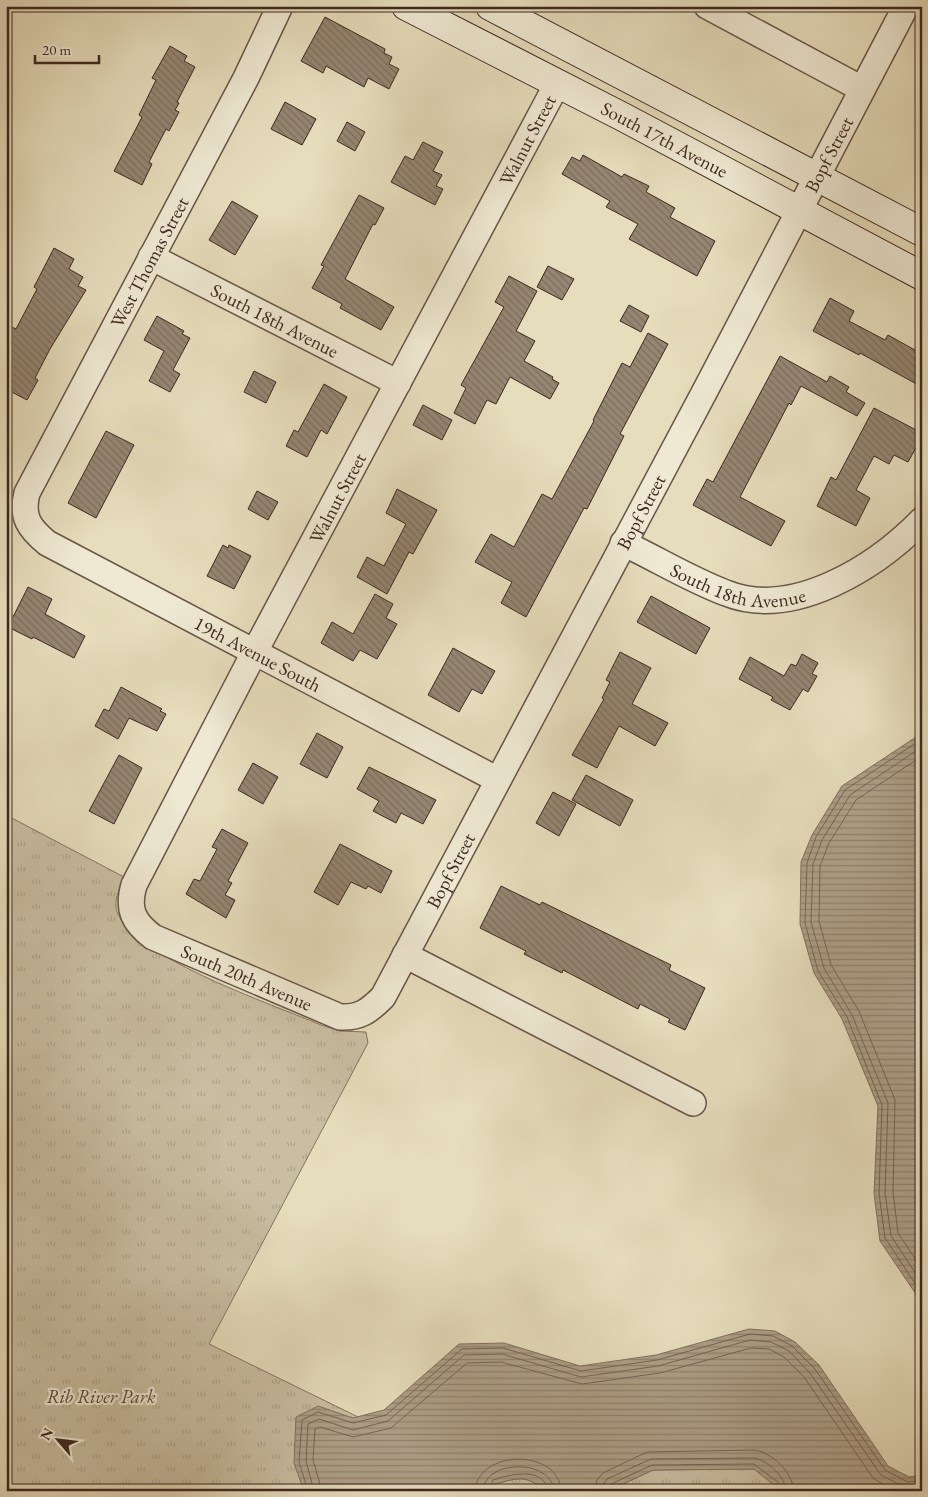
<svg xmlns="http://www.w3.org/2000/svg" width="928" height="1497" font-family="'EB Garamond',serif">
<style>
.park{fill:url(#park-tufts);stroke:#847362}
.water{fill:url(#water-rules);stroke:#816f5e}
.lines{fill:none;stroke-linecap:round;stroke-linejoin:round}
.shore{stroke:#766454;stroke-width:1}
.building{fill:url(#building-back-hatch);stroke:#3e2821}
.street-casing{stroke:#685548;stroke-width:28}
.secondary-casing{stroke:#3e2821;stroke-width:30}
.street{stroke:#efe9d3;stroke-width:25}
.secondary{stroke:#efe9d3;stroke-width:28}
.labels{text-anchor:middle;stroke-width:4.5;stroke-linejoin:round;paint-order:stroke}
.street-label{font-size:19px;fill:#3e2821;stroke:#efe9d3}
.park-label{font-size:19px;font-style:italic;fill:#5a463b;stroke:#efe9d3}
</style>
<defs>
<pattern id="park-tufts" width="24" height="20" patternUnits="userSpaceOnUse" patternTransform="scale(1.25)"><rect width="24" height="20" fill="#c9bea2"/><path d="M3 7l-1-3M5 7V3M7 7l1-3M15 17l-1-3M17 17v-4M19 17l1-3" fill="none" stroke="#aea38b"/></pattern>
<pattern id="water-rules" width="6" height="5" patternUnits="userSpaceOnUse" patternTransform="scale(1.25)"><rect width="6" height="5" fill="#ad9f87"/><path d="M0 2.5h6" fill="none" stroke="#8e826e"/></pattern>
<pattern id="building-back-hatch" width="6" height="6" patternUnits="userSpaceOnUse" patternTransform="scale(1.25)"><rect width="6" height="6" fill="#958672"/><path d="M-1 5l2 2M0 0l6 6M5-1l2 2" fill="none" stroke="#7b6e5d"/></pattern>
</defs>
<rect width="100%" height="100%" fill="#e6ddbc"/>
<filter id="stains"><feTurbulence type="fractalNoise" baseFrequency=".004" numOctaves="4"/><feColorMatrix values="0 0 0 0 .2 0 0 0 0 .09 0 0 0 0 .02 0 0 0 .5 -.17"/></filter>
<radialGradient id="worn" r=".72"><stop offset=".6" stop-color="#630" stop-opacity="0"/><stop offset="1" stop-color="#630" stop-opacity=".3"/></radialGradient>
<path class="park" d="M6,815l118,62c-4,11 -12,26 -6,37 22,46 154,90 203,111l19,6 26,1 2,11 -159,301 286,140c23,-6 31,-10 50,7h-539z
M755,1469l20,17v5h-167l45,-21z"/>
<path class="water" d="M922,733v570l-42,-62 -6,-48 4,-87 -36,-87 -28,-46 -14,-49 1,-62 11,-27 30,-49z
M749,1329l26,2 20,11 24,23 69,101 21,11 13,-2v16h-147v-5l-21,-17 -101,1 -45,21h-63c-19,-17 -27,-13 -50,-7l-2,7h-189l-10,-28 2,-46 22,-11 35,12 31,-8 75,-66 45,-1 76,23 76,-11z"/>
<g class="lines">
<path class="shore" d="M922,739l-77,51 -29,47 -9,26 -2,60 13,48 29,46 35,88 -3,88 6,45 37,56
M922,747l-72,48 -28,45 -9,24 -2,58 13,46 28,47 36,88 -3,90 6,43 31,47
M922,756l-66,44 -27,43 -9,23 -1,55 12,44 28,46 36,89 -2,92 5,41 24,36
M308,1491l-9,-29 3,-42 16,-8 35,11 33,-8 76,-66 41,-1 78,23 76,-11 93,-26 23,2 19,10 23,23 70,101 23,12 14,-2
M314,1491l-8,-30 2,-37 11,-5 34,11 35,-9 76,-66 38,-1 79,23 77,-11 92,-26 21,2 18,9 21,22 71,102 25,13 16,-1
M322,1491l-9,-31 2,-31 5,-2 33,10 38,-9 76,-65 34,-1 81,22 78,-11 91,-25 18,1 15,8 20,20 69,101 21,13
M475,1491c2,-42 85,-43 86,0
M483,1491c1,-32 69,-33 71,0
M489,1491l4,-11c15,-5 51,-15 55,11
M594,1491l3,-11 6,-7 44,-21 107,-2c18,2 39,23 40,41
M602,1491l1,-6 4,-6 44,-20 103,-1c13,2 32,19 32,33
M608,1491l3,-7 41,-19 102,-1 24,18 2,9"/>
</g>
<path class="building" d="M325,17l60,32 -1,4 8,4 -3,7 10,5 -10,20 -21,-11 -4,9 -38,-21 -3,7 -22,-12z
M170,46l17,10 -3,5 11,6 -18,35 2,1 -4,7 4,2 -10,19 -3,-2 -17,33 3,2 -10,21 -28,-14 28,-54 -3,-2 17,-35 -4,-2z
M285,102l31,17 -14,26 -31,-16z
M347,122l18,10 -10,19 -18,-10z
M423,142l20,10 -10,19 9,4 -6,11 7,3 -8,16 -44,-23 14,-26 8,4z
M583,155l39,22 2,-3 25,12 -3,6 29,16 -5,9 45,24 -18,35 -68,-37 9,-15 -32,-17 4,-6 -48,-27 10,-17 8,4z
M359,195l25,13 -9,17 -2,-1 -28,55 49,28 -13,23 -41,-22 2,-4 -30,-16 12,-22 -3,-1z
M232,201l26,15 -23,39 -26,-15z
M54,248l20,11 -5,10 14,8 -5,9 8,4 -36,59 -15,29 3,2 -11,20 -21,-11v-51l6,-11 4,2 21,-40 -3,-2z
M548,266l26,13 -12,21 -25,-13z
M509,276l28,15 -21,40 19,10 -11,20 29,16 -1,2 7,4 -9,16 -40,-22 -14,27 -9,-4 -12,24 -21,-11 12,-25 -5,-3 43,-78 -9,-5z
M830,298l24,13 -5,10 36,19 3,-5 34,19v33l-62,-34 -1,2 -46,-24z
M629,305l20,11 -8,16 -21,-11z
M157,316l27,15 -2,3 8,4 -17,32 7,4 -10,18 -21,-11 15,-30 -20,-11z
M648,333l20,11 -48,90 4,2 -37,73 -3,-1 -58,109 -25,-14 11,-21 -37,-20 16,-28 23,13 28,-53 10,5 42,-78 -1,-1 29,-57 8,4z
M780,356l47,26 3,-6 19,11 -3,5 19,11 -8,13 -56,-30 -10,19 -2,-2 -49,94 45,24 -14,25 -78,-41 14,-26 6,3z
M254,371l22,11 -10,21 -22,-11z
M324,384l23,13 -20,37 -6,-4 -14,27 -21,-11 8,-16 4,2z
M423,405l29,15 -10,20 -29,-15z
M874,408l48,25v4l-14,25 -14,-7 -5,9 -15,-8 -18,34 14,8 -14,28 -39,-20 14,-29 5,3z
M106,431l28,14 -38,73 -28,-15z
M397,489l40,21 -24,44 -4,-2 -22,42 -30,-17 10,-20 17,9 22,-42 -20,-11z
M257,491l21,11 -10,18 -20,-11z
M223,545l5,3 1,-3 22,11 -17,33 -27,-13z
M28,587l24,12 -7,15 40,22 -11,22 -41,-21 -1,2 -24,-12z
M375,594l18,10 -7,14 11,6 -20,35 -17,-9 -7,11 -32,-18 11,-21 21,12z
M651,596l59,32 -14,26 -59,-32z
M453,648l42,23 -13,23 -10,-5 -13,23 -31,-17z
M620,652l31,16 -19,36 36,19 -13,23 -36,-20 -22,42 -25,-13 32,-56 -2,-1 8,-16 -4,-2z
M802,654l16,9 -6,11 5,2 -9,16 -5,-3 -13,21 -19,-10 2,-3 -34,-18 11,-22 34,19 7,-12 5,2z
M121,687l41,22 -2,2 6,3 -9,17 -28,-13 -11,21 -23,-13 9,-17 5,2z
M317,733l26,14 -16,31 -27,-14z
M119,755l23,13 -28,56 -25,-13z
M253,763l25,14 -15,27 -25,-14z
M369,767l67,33 -13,24 -22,-11 -5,10 -23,-12 6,-10 -22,-12z
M586,775l47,25 -13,26 -48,-26z
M553,792l23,12 -17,32 -23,-13z
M222,829l26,14 -20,38 4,2 -7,12 10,5 -9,18 -40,-24 8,-15 6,2 17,-32 -5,-2z
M340,844l52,27 -11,22 -13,-7 -2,3 -15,-7 -13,23 -24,-13z
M501,886l39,19 2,-3 129,63 -2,5 36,18 -20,42 -17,-8 2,-3 -30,-15 -2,5 -75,-39 -1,3 -38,-19 2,-3 -46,-23z"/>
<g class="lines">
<defs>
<g id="street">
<path id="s1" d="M280,6l-34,72 -219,415c-6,24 2,35 20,50l451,237"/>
<path d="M707,6l155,83"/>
<path id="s2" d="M557,84l-303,569 -120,232c-7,24 -1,37 19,52l187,80c20,1 29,-6 43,-20l323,-608 200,-383"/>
<path id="s3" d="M151,257l247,126"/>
<path id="s4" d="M623,543c34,16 68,37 103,50 67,27 150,-26 196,-73"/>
<path d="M405,955l288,148"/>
</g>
<g id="secondary">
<path id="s5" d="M406,6l217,111 299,159"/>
<path d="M490,6l432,226"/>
</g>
</defs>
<use href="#street" class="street-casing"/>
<use href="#secondary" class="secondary-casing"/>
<use href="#street" class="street"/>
<use href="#secondary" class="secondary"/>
</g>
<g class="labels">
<g class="street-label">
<text dy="7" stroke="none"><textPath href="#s5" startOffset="291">South 17th Avenue</textPath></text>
<text transform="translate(527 140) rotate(-62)" y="7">Walnut Street</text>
<text dy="7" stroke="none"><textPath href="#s2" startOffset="2172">Bopf Street</textPath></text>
<text transform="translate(149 262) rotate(-62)" y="7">West Thomas Street</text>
<text dy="7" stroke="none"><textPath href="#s3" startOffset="139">South 18th Avenue</textPath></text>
<text transform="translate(337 498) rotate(-62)" y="7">Walnut Street</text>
<text dy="7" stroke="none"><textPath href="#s2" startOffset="1768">Bopf Street</textPath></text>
<text dy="7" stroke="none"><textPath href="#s4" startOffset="125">South 18th Avenue</textPath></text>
<text dy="7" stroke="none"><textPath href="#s1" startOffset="845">19th Avenue South</textPath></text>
<text dy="7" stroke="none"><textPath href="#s2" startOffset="1362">Bopf Street</textPath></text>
<text dy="7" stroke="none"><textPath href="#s2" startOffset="1068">South 20th Avenue</textPath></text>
</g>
<g class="park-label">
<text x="101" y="1403">Rib River Park</text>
</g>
</g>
<rect width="928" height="1497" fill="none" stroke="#e6ddbc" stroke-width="25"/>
<rect x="8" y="8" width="913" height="1482" fill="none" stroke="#3e2821" stroke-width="2.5"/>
<rect x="12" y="12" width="903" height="1472" fill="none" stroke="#3e2821"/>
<g transform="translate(58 1440) rotate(298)" stroke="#efe9d3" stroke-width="4" paint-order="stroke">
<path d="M0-4L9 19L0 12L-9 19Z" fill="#3e2821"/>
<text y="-8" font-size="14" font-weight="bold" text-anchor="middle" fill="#3e2821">N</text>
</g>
<path d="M35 55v8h64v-8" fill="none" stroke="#3e2821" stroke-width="2.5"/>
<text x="42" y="55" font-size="15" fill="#3e2821" stroke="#efe9d3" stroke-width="4" paint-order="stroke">20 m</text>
<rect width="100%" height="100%" filter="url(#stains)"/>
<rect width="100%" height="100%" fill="url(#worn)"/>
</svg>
